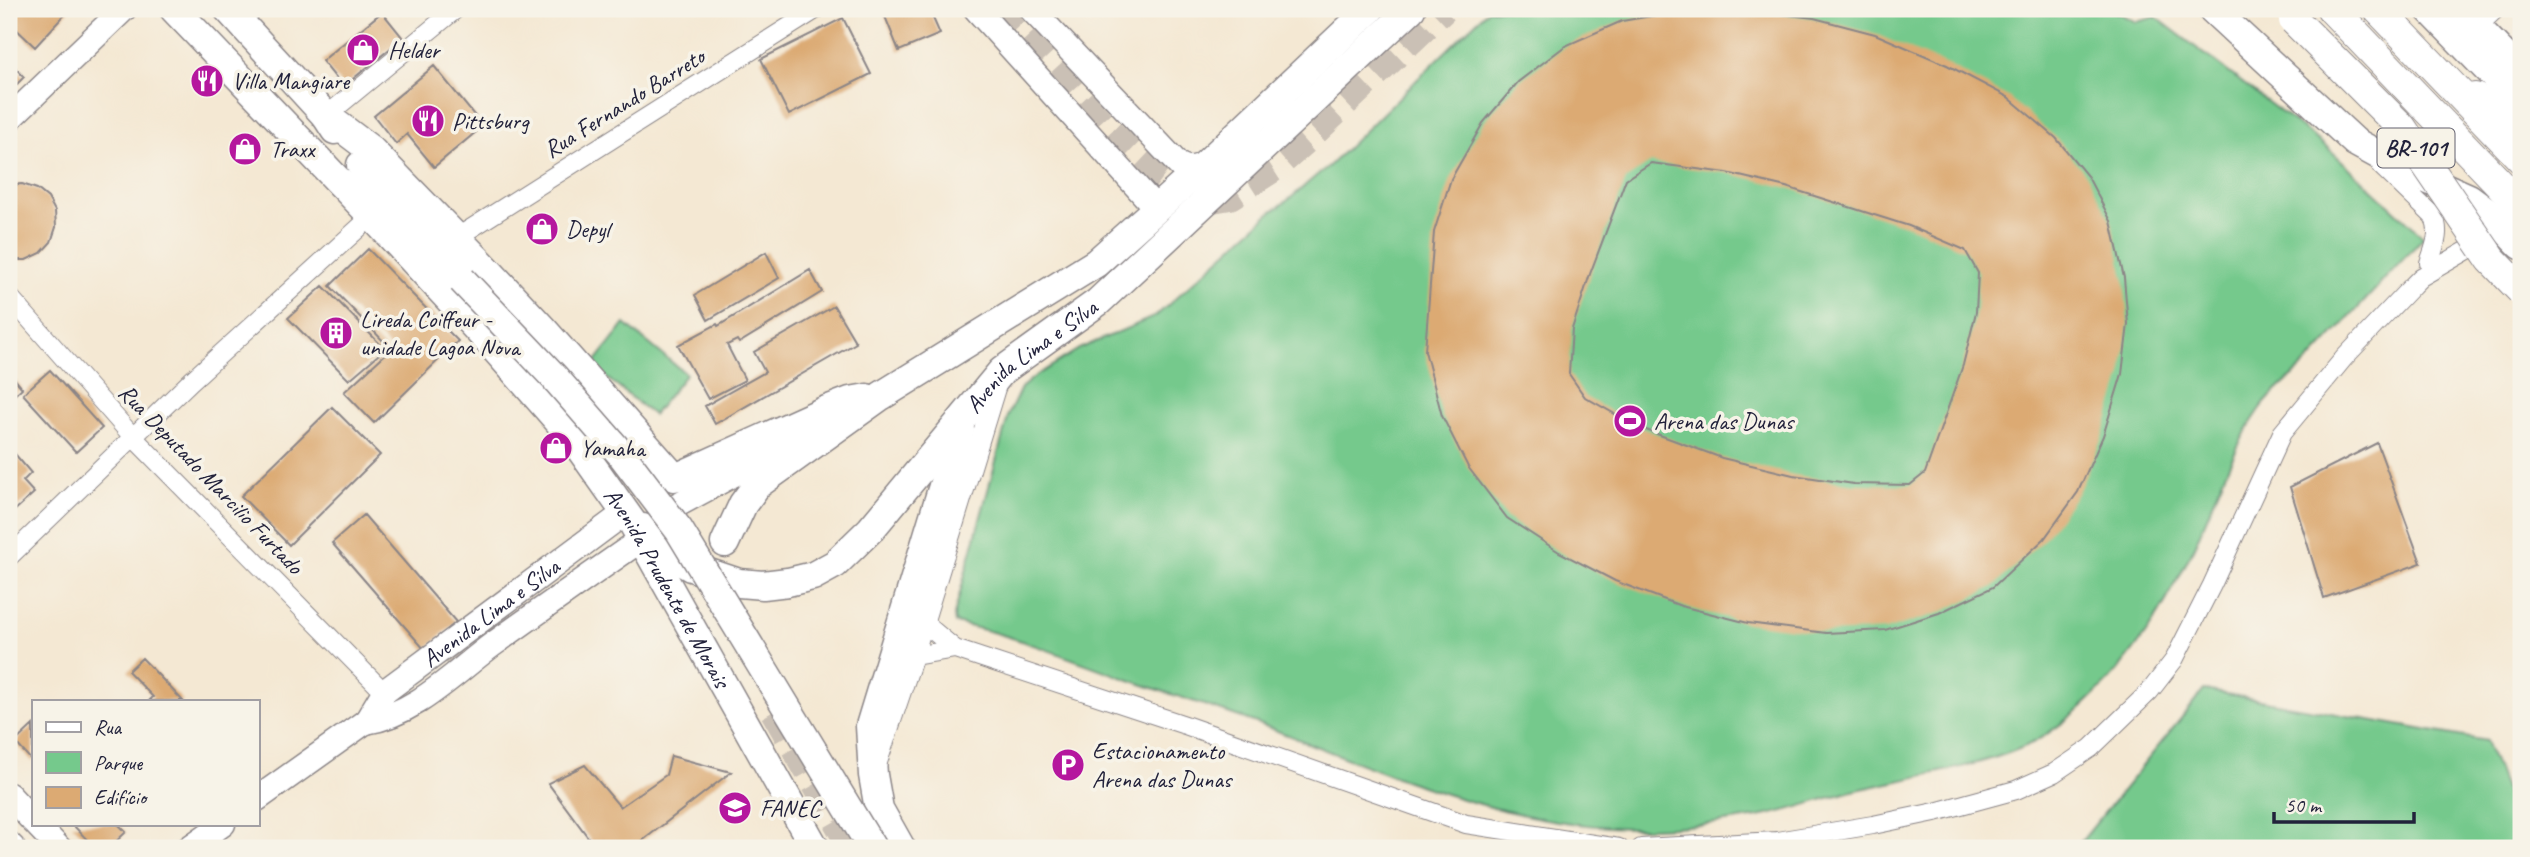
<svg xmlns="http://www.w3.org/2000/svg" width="2530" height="857" font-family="Caveat,sans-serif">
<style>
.green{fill:#75c98c;stroke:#4c7664;stroke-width:2}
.building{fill:#dcaa73;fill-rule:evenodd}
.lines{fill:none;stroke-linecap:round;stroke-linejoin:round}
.secondary-tunnel{stroke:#cac0b5;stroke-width:24;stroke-dasharray:24 12;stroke-linecap:butt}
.primary-tunnel{stroke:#cac0b5;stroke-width:28;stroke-dasharray:28 14;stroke-linecap:butt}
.minor-casing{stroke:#8b8587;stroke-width:20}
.secondary-casing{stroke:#8b8587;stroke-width:27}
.primary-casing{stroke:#8b8587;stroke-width:31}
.trunk-casing{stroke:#8b8587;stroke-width:32}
.minor{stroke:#fff;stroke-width:18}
.secondary{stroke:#fff;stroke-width:24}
.primary{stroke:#fff;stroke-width:28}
.trunk{stroke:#fff;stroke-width:30}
.primary-bridge-casing{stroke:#8b8587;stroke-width:31;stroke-linecap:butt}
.trunk-bridge-casing{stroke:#8b8587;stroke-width:32;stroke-linecap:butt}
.primary-bridge{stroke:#fff;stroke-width:28}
.trunk-bridge{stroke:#fff;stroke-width:30}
.labels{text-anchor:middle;stroke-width:7;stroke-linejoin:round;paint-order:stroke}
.shield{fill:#f7f3e8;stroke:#62616f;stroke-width:2}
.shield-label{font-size:23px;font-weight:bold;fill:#22223b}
.poi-label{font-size:24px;fill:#22223b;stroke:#f7f3e8;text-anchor:start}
.street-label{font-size:24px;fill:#22223b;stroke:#f7f3e8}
</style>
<rect width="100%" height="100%" fill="#f7f3e8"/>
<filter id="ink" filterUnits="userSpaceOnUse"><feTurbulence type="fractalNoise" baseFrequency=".0143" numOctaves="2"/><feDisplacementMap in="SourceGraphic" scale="14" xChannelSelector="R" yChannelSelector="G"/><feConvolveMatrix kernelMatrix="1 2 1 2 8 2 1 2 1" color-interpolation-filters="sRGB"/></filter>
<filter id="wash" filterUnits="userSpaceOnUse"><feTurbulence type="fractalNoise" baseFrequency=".00686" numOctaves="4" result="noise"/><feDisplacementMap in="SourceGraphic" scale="28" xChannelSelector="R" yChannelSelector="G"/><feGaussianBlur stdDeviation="1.57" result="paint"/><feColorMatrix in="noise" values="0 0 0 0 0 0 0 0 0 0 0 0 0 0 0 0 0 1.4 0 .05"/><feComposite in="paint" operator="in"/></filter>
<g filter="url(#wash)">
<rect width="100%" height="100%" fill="#f4e8d3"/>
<path class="green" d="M1489,9h621l26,13 20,-5 172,131 96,89c-39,41 -76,83 -115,124 -16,17 -37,30 -50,50 -26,37 -40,79 -58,120 -28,63 -61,122 -112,169 -14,14 -40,34 -57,43 -46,23 -120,34 -171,46 -35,8 -69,22 -103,28 -34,6 -72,10 -106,11 -132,3 -256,-50 -377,-98 -49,-19 -101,-34 -151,-52 -56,-20 -110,-43 -169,-55l-1,-8 55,-202 12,-25 13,-11 45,-28 77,-33 116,-105c22,-12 36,-31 57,-45z
M625,324l61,50 -33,41 -61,-49z
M2204,690l282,51 35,92v15h-445z"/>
<g id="blocks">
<path class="building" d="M9,9h61l-35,38 -26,-25z
M882,9h47l11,25 -41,17z
M1687,10l68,1 59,7 61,16 72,31 61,32 48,41 32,39 23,44 13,57 4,46 -6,50 -19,62 -25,56 -34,47 -51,48 -54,26 -54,17 -59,3 -78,-10 -67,-17 -66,-25 -56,-29 -52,-34 -39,-51 -26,-51 -17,-65 9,-119 17,-53 32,-56 35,-41 47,-36 57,-25zM1651,163l76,10 59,14 123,39 56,24 13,23 -2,39 -13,53 -38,108 -15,12 -56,-1 -61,-9 -71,-17 -84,-31 -53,-30 -16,-23 3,-45 18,-55 36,-95z
M382,12l21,26 -60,49 -21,-26z
M843,18l28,56 -82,41 -28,-56z
M9,61l15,16 -15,15z
M434,66l49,60 -49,41 -27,-33 -11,10 -22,-28z
M22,184l15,5 11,9 7,13 1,16 -5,15 -10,11 -15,7h-14l-3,-1v-74z
M368,249l90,92 -84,82 -30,-31 47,-43 -61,-63z
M766,252l13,26 -71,42 -13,-25z
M810,270l12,22 -83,51 -2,-3 -10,5 18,35 -37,19 -30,-54 39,-21 1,2z
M323,286l62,63 -36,31 -61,-62z
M834,306l22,37 -141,81 -10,-18 60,-34 -11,-20z
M50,370l52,58 -26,24 -53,-58z
M9,372l13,16 -13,12z
M332,407l48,48 -91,90 -48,-49z
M2377,443l44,120 -97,35 -34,-111z
M9,447l22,26 -8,8 11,12 -21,19 -4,-6z
M364,515l92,107 -31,28 -93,-107z
M142,658l41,43h-34l4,-4 -25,-26z
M33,725v37l-18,-20z
M671,756l60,16 -98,76h-37l-48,-65 37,-18 35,42 46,-32z
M72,824h46l8,8 -17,16h-14z"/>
</g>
</g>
<g filter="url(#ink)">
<use href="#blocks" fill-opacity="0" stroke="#8b8587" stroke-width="2"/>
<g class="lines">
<path class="secondary-tunnel" d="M447,664l44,-32"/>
<path class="primary-tunnel" d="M996,9l114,124 50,47 23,17 23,3 24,-4 44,-28 33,-29 137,-130
M774,711l78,137"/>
<defs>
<path id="minor" d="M2478,26l18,-17
M326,116l130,-107
M2381,166l52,50c9,15 1,32 -4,47
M456,238l361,-229
M9,296l124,141 251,255
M9,557l182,-176 181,-165
M924,623l31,26 230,76 281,99 153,24
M914,656l41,-7
M878,762l36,-106 83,-271
M1641,848l136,-7 96,-16 62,-13 81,-22 38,-17 37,-25 59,-57 24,-31 38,-75 70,-152 62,-75 69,-73 8,-8 64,-37"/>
<g id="secondary">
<path d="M976,9l179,198"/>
<path d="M1031,9l148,156 10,4 16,-4"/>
<path d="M2462,9l59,61"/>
<path d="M9,119l115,-110"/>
<path d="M679,504l142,-77"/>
<path id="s1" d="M366,722l18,-30 242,-180"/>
<path d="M366,722c50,-8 87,-48 126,-77 50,-36 100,-71 150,-106"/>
<path d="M9,795l24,26"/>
<path d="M257,799l122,-87"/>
<path d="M36,824l23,24"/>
<path d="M9,844l4,4"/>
<path d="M189,848l34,-24"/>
</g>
<g id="primary">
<path id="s2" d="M174,9l198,207 116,125 81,92 63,89 183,326"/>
<path d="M228,9l98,107 9,14"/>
<path d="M2212,9l143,133 51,28 63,28 23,17 29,30"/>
<path d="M2429,9l92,95"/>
<path d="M326,116l45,34 110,113 61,65 132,149 6,-1 144,-65 26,-10 17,-3"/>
<path d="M361,165l101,115"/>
<path id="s3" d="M643,528l34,31 14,8 48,16 24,2 25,-3 25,-6 22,-12 36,-35 131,-158 96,-69 313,-293"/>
<path d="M725,543l18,-39 14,-19 124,-89 215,-133 109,-98 165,-156"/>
<path d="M901,848l-22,-39 -6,-34 -3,-49 90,-296"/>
</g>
<path id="trunk" d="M2332,9l189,197
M2378,9l143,149
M2475,98l46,25"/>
</defs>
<use href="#minor" class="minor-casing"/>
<use href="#secondary" class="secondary-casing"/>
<use href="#primary" class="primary-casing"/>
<use href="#trunk" class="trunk-casing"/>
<use href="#minor" class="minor"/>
<use href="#secondary" class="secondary"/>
<use href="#primary" class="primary"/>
<use href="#trunk" class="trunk"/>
<defs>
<path id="primary-bridge" d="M462,280l93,98 67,77 57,75 193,318"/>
<path id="trunk-bridge" d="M2294,20l107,107 90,132 30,31"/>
</defs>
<use href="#primary-bridge" class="primary-bridge-casing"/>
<use href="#trunk-bridge" class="trunk-bridge-casing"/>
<use href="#primary-bridge" class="primary-bridge"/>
<use href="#trunk-bridge" class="trunk-bridge"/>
</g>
</g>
<defs>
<symbol id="shop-disc" viewBox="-11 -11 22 22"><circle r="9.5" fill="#b5179e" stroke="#f7f3e8"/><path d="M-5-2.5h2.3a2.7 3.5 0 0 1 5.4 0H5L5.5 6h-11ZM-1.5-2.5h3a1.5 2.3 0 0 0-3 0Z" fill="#fff"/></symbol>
<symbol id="restaurant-disc" viewBox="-11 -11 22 22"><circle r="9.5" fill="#b5179e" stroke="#f7f3e8"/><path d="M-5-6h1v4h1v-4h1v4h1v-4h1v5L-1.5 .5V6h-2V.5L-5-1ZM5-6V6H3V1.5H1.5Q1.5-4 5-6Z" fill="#fff"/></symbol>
<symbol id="building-disc" viewBox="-11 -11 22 22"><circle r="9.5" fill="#b5179e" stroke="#f7f3e8"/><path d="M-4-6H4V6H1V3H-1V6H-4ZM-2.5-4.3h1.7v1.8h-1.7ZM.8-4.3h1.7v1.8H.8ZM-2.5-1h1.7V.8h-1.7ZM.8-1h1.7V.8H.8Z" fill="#fff"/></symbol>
<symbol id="stadium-disc" viewBox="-11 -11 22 22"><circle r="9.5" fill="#b5179e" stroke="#f7f3e8"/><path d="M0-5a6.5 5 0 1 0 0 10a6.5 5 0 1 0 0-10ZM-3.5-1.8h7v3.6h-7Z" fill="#fff"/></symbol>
<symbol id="parking-disc" viewBox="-11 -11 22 22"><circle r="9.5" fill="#b5179e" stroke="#f7f3e8"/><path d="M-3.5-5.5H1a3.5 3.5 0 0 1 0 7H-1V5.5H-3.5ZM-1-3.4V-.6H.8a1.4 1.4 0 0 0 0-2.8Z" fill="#fff"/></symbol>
<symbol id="university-disc" viewBox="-11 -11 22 22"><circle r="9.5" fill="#b5179e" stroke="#f7f3e8"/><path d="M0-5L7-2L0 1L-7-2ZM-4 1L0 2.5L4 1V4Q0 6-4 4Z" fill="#fff"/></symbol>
</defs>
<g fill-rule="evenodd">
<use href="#shop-disc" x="344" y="31" width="38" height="38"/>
<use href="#restaurant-disc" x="188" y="62" width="38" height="38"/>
<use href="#restaurant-disc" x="409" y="102" width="38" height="38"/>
<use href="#shop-disc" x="226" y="130" width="38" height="38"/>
<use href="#shop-disc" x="523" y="210" width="38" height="38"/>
<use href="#building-disc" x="317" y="314" width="38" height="38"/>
<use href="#stadium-disc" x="1611" y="402" width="38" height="38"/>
<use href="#shop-disc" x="537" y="429" width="38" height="38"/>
<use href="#parking-disc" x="1049" y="746" width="38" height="38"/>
<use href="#university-disc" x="716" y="789" width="38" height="38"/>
</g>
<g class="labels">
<rect class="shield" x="2377.5" y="128.5" width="77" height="39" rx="5"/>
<g class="shield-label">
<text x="2416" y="156">BR-101</text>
</g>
<g class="poi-label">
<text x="388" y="58">Helder</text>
<text x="232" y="89">Villa Mangiare</text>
<text x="452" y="129">Pittsburg</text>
<text x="270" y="157">Traxx</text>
<text x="566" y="237">Depyl</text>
<text x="360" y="327">Lireda Coiffeur -<tspan x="360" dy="28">unidade Lagoa Nova</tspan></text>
<text x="1654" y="429">Arena das Dunas</text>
<text x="580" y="456">Yamaha</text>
<text x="1092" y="759">Estacionamento<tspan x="1092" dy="28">Arena das Dunas</tspan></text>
<text x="760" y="816">FANEC</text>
</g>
<g class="street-label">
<text transform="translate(624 103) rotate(-32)" y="8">Rua Fernando Barreto</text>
<text dy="8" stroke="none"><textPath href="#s3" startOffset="500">Avenida Lima e Silva</textPath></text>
<text transform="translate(211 479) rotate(46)" y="8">Rua Deputado Marcilio Furtado</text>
<text dy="8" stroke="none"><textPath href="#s2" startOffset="763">Avenida Prudente de Morais</textPath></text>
<text dy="8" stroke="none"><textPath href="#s1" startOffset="168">Avenida Lima e Silva</textPath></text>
</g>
</g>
<rect width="2530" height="857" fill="none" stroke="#f7f3e8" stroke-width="35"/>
<rect x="32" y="700" width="228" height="126" fill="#f7f3e8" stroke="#a29fa3" stroke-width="2"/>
<rect x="46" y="722" width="35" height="10" fill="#ffffff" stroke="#a29fa3" stroke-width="2"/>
<text x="94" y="734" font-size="21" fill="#22223b">Rua</text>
<rect x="46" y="752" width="35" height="21" fill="#75c98c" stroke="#a29fa3" stroke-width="2"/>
<text x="94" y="770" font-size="21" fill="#22223b">Parque</text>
<rect x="46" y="787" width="35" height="21" fill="#dcaa73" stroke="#a29fa3" stroke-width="2"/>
<text x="94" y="804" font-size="21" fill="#22223b">Edifício</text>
<path d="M2274 812v10h140v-10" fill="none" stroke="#22223b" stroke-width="3.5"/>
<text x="2285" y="812" font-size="21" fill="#22223b" stroke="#f7f3e8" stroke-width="5" paint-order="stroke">50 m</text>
</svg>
